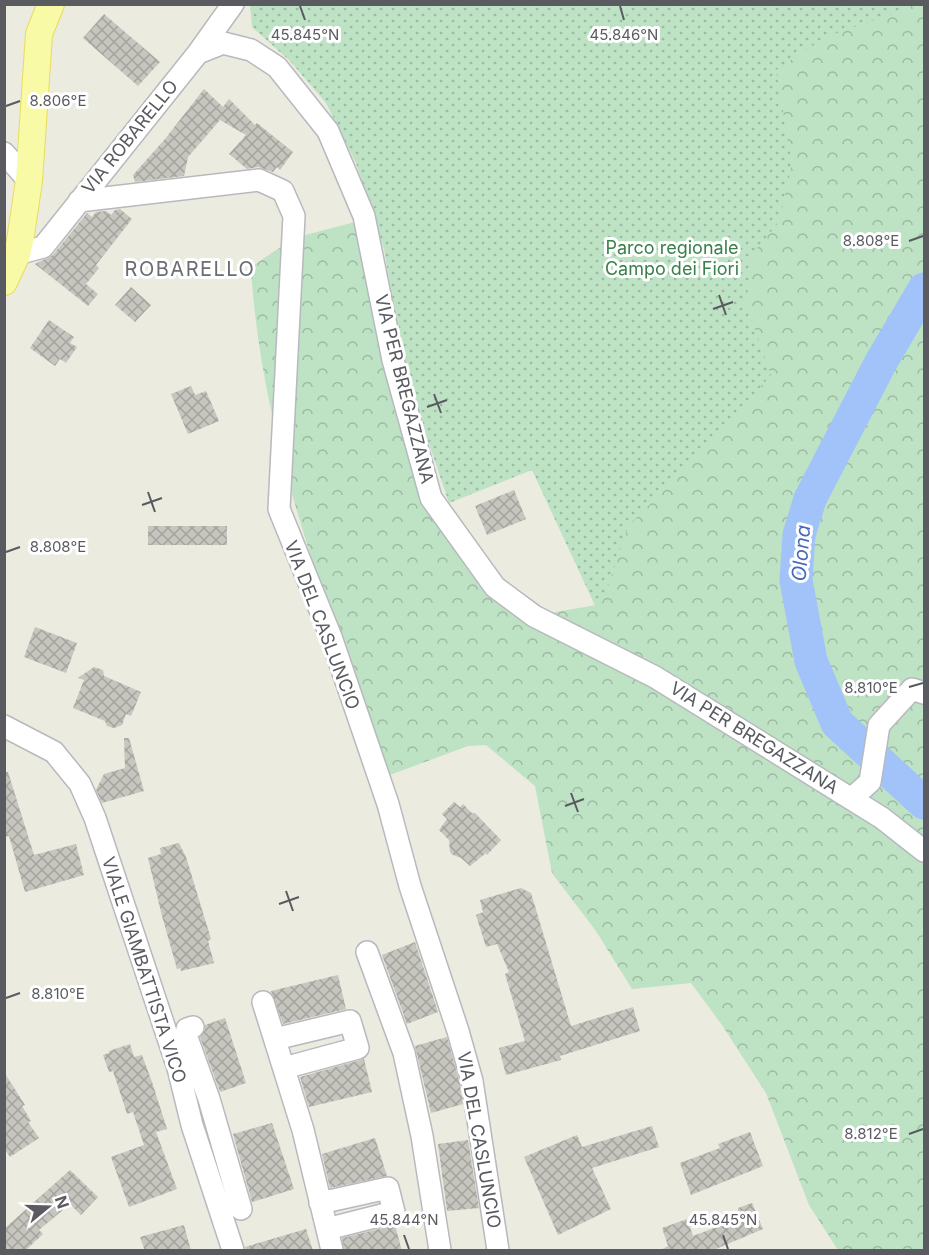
<svg xmlns="http://www.w3.org/2000/svg" width="929" height="1255" font-family="Inter,sans-serif">
<style>
.grass{fill:url(#grass-dots)}
.forest{fill:url(#forest-crowns)}
.lines{fill:none;stroke-linecap:round;stroke-linejoin:round}
.river{stroke:#a1c3fa;stroke-width:33}
.building{fill:url(#building-cross-hatch)}
.minor-casing{stroke:#b8b9be;stroke-width:24}
.major-casing{stroke:#e9dc5b;stroke-width:28}
.minor{stroke:#fff;stroke-width:21}
.major{stroke:#f8faa6;stroke-width:26}
.ticks{fill:none;stroke:#595b60;stroke-width:2}
.labels{text-anchor:middle;stroke-width:6;stroke-linejoin:round;paint-order:stroke}
.street-label{font-size:18px;fill:#595b60;stroke:#fff}
.park-label{font-size:18px;fill:#388049;stroke:#fff}
.neighbourhood-label{font-size:20px;letter-spacing:1.5px;fill:#6a6d72;stroke:#fff}
.water-label{font-size:20px;font-style:italic;fill:#4669bb;stroke:#fff}
.ticks-label{font-size:15px;text-anchor:middle;fill:#595b60;stroke:#fff;stroke-width:6;stroke-linejoin:round;paint-order:stroke}
</style>
<defs>
<pattern id="grass-dots" width="8" height="8" patternUnits="userSpaceOnUse" patternTransform="scale(1.5)"><rect width="8" height="8" fill="#bde2c4"/><path d="M2 2h.1M6 6h.1" fill="none" stroke="#9dbaa3" stroke-width="1.8" stroke-linecap="round"/></pattern>
<pattern id="forest-crowns" width="20" height="18" patternUnits="userSpaceOnUse" patternTransform="scale(1.5)"><rect width="20" height="18" fill="#bde2c4"/><path d="M2 6a3 3 0 1 1 6 0M12 15a3 3 0 1 1 6 0" fill="none" stroke="#9dbaa3"/></pattern>
<pattern id="building-cross-hatch" width="8" height="8" patternUnits="userSpaceOnUse" patternTransform="scale(1.5)"><rect width="8" height="8" fill="#c6c5be"/><path d="M0 0l8 8M0 8l8-8" fill="none" stroke="#a4a39e"/></pattern>
</defs>
<rect width="100%" height="100%" fill="#ebebe0"/>
<path class="grass" d="M250,4l674,1v826l-313,-191 -79,-170 -83,33 -45,-134 -20,-120 -28,-86 -30,-60 -36,-42 -38,-34z"/>
<path class="forest" d="M906,5h18v1245h-86l-29,-45 -43,-112 -44,-68 -31,-42 -59,6 -36,-58 -44,-58 -17,-87 -49,-41 -18,1 -81,30c-57,-165 -126,-333 -136,-509l43,-29 65,-17 65,283 61,62 65,47 52,-9 26,-78 65,-64 78,-87 -26,-74 8,-48 26,-31 13,-58 -16,-94 50,-33 79,-28z"/>
<g class="lines">
<path class="river" d="M924,289l-43,73 -71,137 -11,36 -3,45 15,81 26,62 87,80"/>
</g>
<path class="building" d="M104,14l56,48 -22,24 -55,-48z
M204,89l19,18 6,-8 26,26 2,-2 36,29 -13,18 -3,-3 -4,5 -15,-5 -11,2 -18,-15 17,-19 -26,-15 -32,37 -4,19 -49,6 -2,-7 32,-36z
M120,209l12,10 -36,46 3,3 -13,16 12,10 -10,12 -53,-42 18,-9 34,-42 5,4 4,-5 10,-1 5,4 4,-5z
M131,287l20,18 -16,17 -20,-17z
M49,320l25,17 -4,6 7,4 -11,16 -6,-4 -5,7 -25,-18z
M191,386l4,9 11,-4 13,30 -31,13 -17,-40z
M514,490l12,29 -39,16 -12,-29z
M148,526h79v19h-79z
M35,627l42,16 -11,30 -42,-16z
M94,667l9,3 1,6 37,16 -10,24 -5,-2 -4,11 -8,3 -7,-2 -2,-5 -32,-13 11,-28 -6,-2z
M124,738h5l15,53 -42,12 -6,-13 8,-16 21,-6z
M4,772h4l26,83 42,-11 8,31 -59,17 -16,-56 -5,1z
M454,802l6,5 3,-3 9,9h3l26,27 -14,15 -1,-2 -16,13 -9,-8 -8,-3 -3,-3 -1,-12 -10,-10 8,-11 -5,-5z
M179,843l7,14 25,82 -3,2 6,22 -33,8 -1,-3 -3,1 -15,-53 -14,-58 13,-4 -1,-6z
M521,888l10,5 40,133 62,-19 7,24 -80,25 1,4 -55,15 -7,-27 26,-7 -20,-67 4,-2 -12,-28 -11,3 -10,-32 7,-3 -3,-12z
M415,942l23,70 -31,12 -25,-69z
M338,975l8,34 -63,15 -12,-33z
M225,1018l21,65 -26,9 -20,-55 5,-7v-5z
M447,1037l13,47 3,20 -32,9 -16,-67z
M130,1044l4,13 8,-2 10,27 15,47 -11,3 21,57 -48,18 -18,-50 33,-12 -11,-33 -6,2 -14,-43 -4,1 -6,-17 6,-2v-2z
M364,1059l8,33 -63,15 -9,-30z
M4,1072l21,33 -3,1 9,15 -3,1 11,16 -29,19 -6,-9z
M272,1123l22,66 -42,13 -19,-68z
M652,1126l7,21 -67,21 19,41 -53,26 -34,-78 53,-22 5,12z
M750,1132l13,34 -72,29 -11,-32 40,-15 -2,-4z
M375,1138l12,38 -57,12 -8,-34z
M468,1140l11,68 -32,3 -9,-67z
M70,1170l28,27 -17,18 -11,-11 -31,26 4,4 -18,17h-21v-22z
M752,1203l11,26 -52,22h-52l9,-5 -6,-18 25,-9 6,17 29,-11 -3,-6 19,-8v-3z
M184,1225l7,26h-46l-5,-14z
M395,1225l7,26h-58l-2,-13z
M306,1229l7,22h-67l-1,-4z"/>
<g class="lines">
<defs>
<path id="minor" d="M198,53l25,-10 28,7 26,17 51,64 36,85 29,144 38,138 64,89 39,29 121,61 227,141 42,33
M4,153l25,28
M79,201l180,-21 24,11 11,25 -15,293 52,128 57,167 22,82 48,145 14,50 26,169
M17,254l26,-7 155,-194 35,-49
M4,726l50,26 26,32 15,34 83,250 14,57 41,125
M851,799l19,-17 9,-57 33,-36 12,4
M367,952l37,101 18,83 18,114
M263,1002l40,128 29,120
M193,1027l-6,2 -1,6 23,64 32,110
M275,1039l75,-18 8,27 -74,20
M320,1203l68,-15 6,24 -67,17"/>
<path id="major" d="M4,282l13,-28 3,-13 9,-60 10,-147 12,-30"/>
</defs>
<use href="#minor" class="minor-casing"/>
<use href="#major" class="major-casing"/>
<use href="#minor" class="minor"/>
<use href="#major" class="major"/>
</g>
<path class="ticks" d="M300,6l5,14M620,6l4,14M6,106l14,-5M909,241l14,-5M719,295l7,20M713,309l20,-7M434,394l7,19M427,407l20,-7M148,492l7,20M142,505l20,-7M6,552l14,-5M909,687l14,-4M571,793l7,19M565,806l19,-7M286,891l7,20M279,904l20,-7M6,998l14,-5M909,1134l14,-5M404,1235l5,14M723,1235l5,14"/>
<g class="labels">
<g class="street-label">
<text transform="translate(130 137) rotate(-51)" y="6">VIA ROBARELLO</text>
<text transform="translate(404 389) rotate(76)" y="6">VIA PER BREGAZZANA</text>
<text transform="translate(322 625) rotate(69)" y="6">VIA DEL CASLUNCIO</text>
<text transform="translate(754 738) rotate(32)" y="6">VIA PER BREGAZZANA</text>
<text transform="translate(144 970) rotate(72)" y="6">VIALE GIAMBATTISTA VICO</text>
<text transform="translate(479 1140) rotate(80)" y="6">VIA DEL CASLUNCIO</text>
</g>
<g class="park-label">
<text x="672" y="254">Parco regionale<tspan x="672" dy="21">Campo dei Fiori</tspan></text>
</g>
<g class="neighbourhood-label">
<text x="190" y="276">ROBARELLO</text>
</g>
<g class="water-label">
<text transform="translate(801 553) rotate(-85)" y="7">Olona</text>
</g>
</g>
<g class="ticks-label">
<text x="624" y="40">45.846°N</text>
<text x="305" y="40">45.845°N</text>
<text x="58" y="106">8.806°E</text>
<text x="871" y="246">8.808°E</text>
<text x="58" y="552">8.808°E</text>
<text x="871" y="693">8.810°E</text>
<text x="58" y="999">8.810°E</text>
<text x="871" y="1139">8.812°E</text>
<text x="404" y="1225">45.844°N</text>
<text x="723" y="1225">45.845°N</text>
</g>
<rect width="929" height="1255" fill="none" stroke="#595b60" stroke-width="12"/>
<g transform="translate(48 1207) rotate(71)" stroke="#ffffff" stroke-width="4.5" paint-order="stroke">
<path d="M0-4.5L10 22L0 15L-10 22Z" fill="#595b60"/>
<text y="-9" font-size="16" font-weight="bold" text-anchor="middle" fill="#595b60">N</text>
</g>
</svg>
